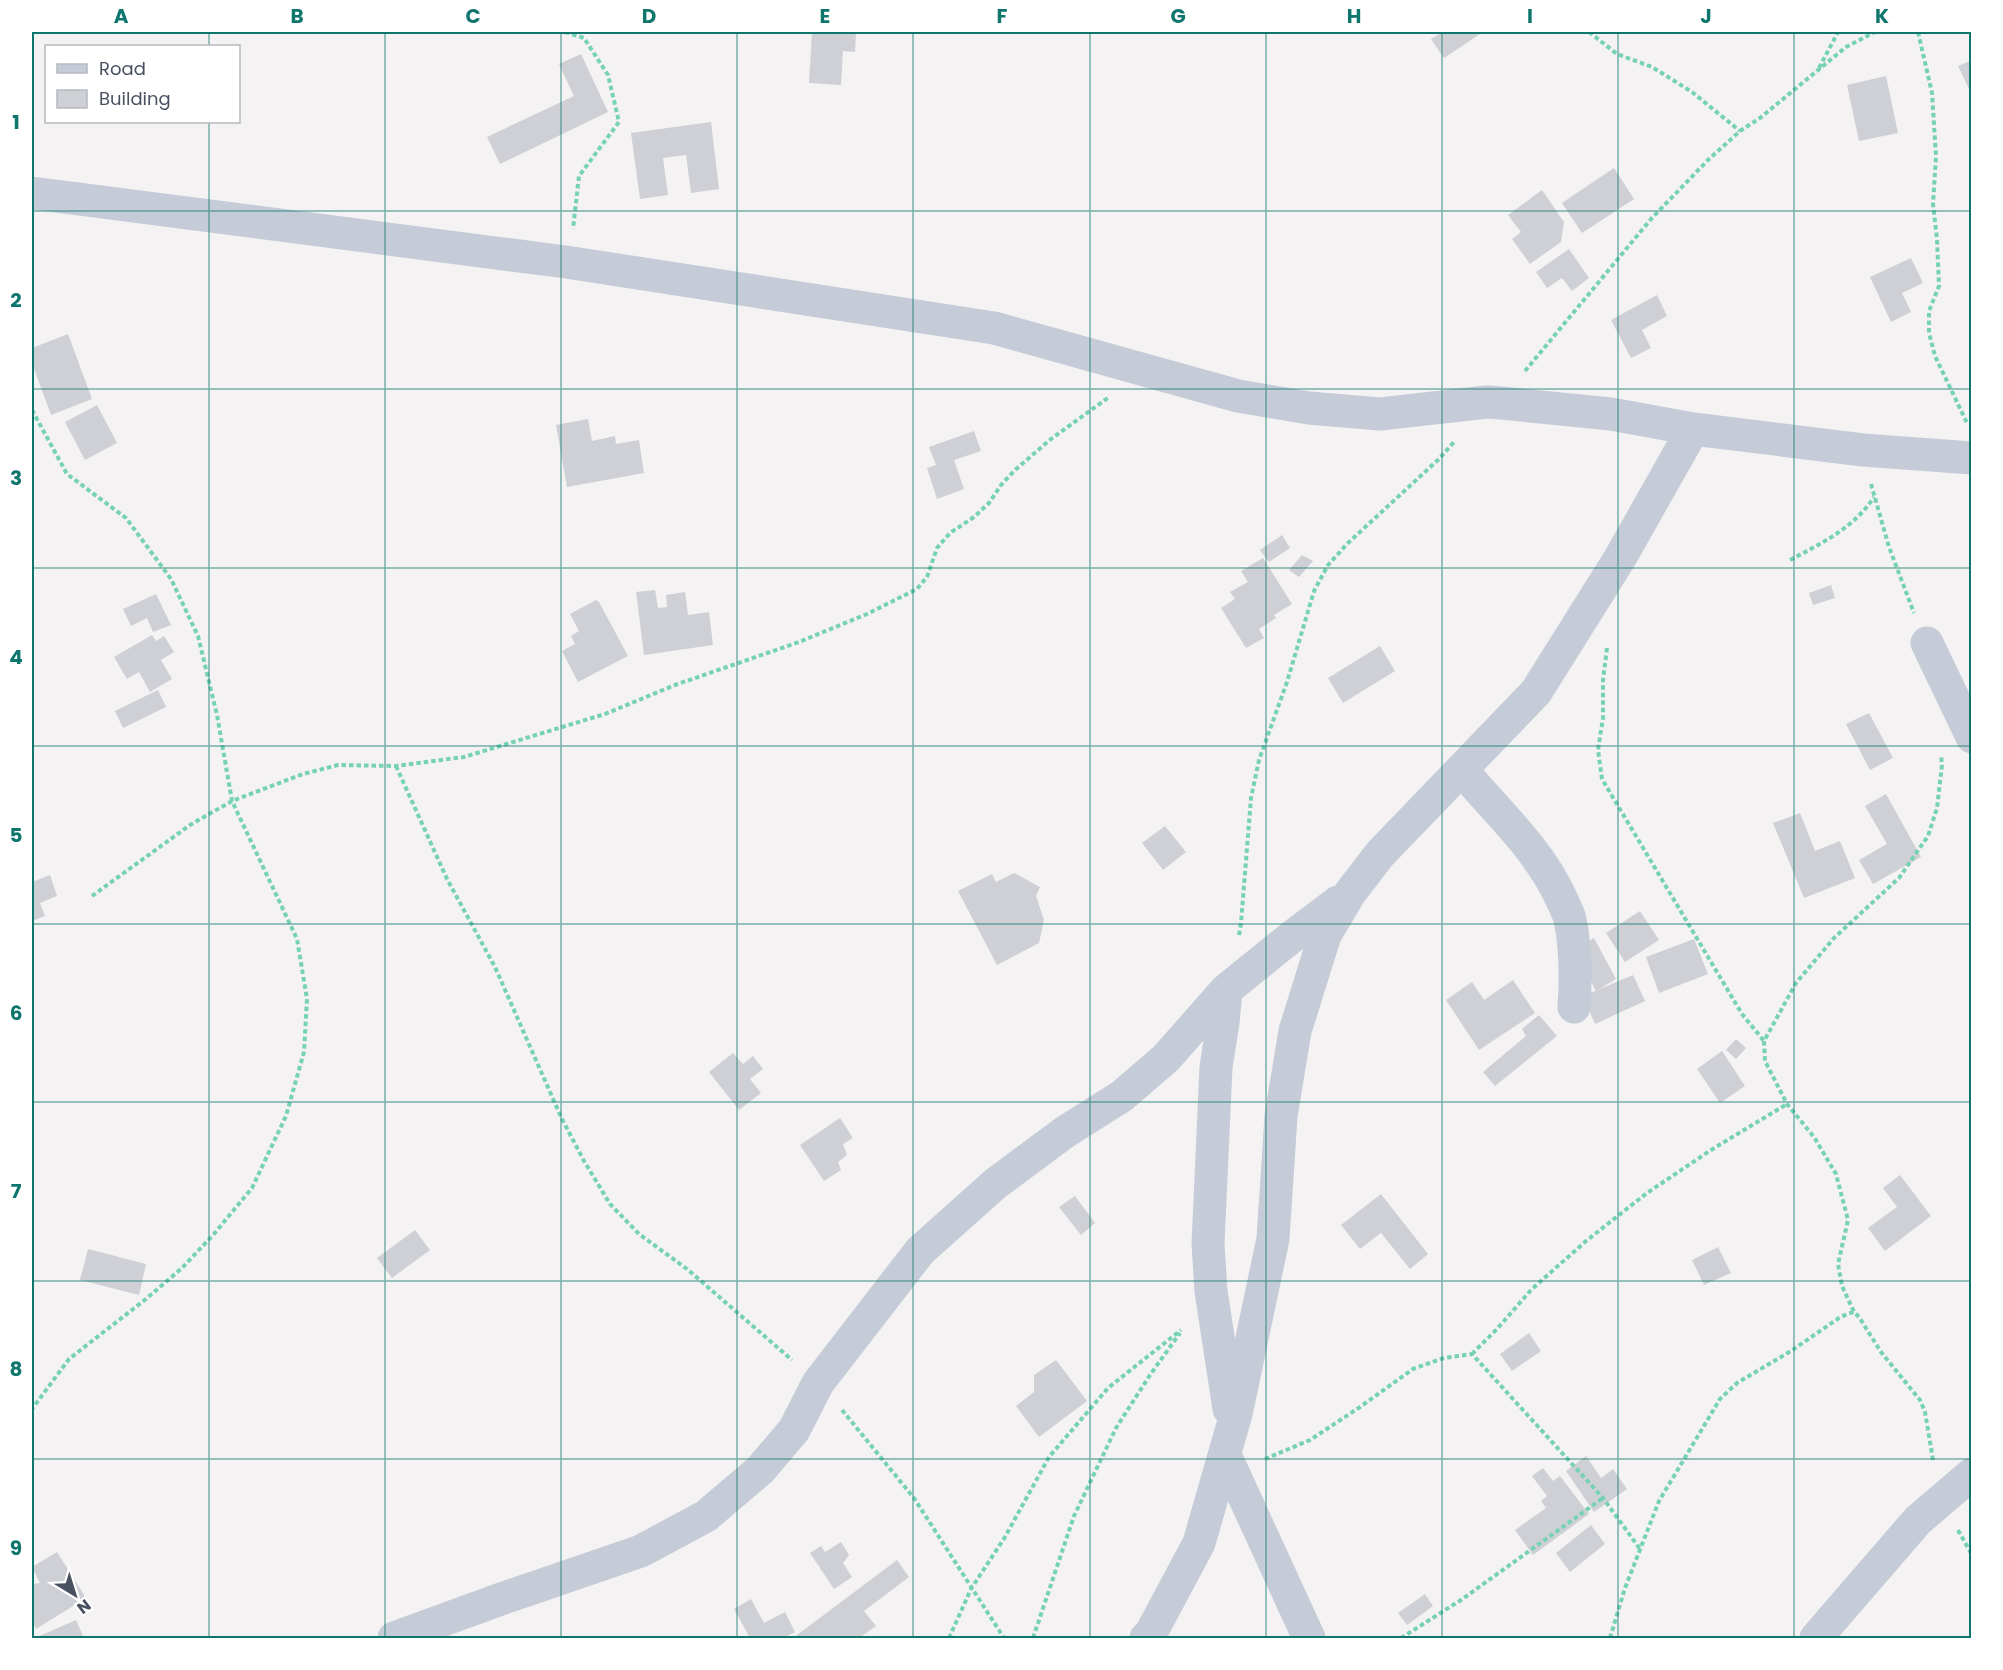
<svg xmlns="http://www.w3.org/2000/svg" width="2003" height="1670" font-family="Poppins,sans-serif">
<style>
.building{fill:#ced0d6}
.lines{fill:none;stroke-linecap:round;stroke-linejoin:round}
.path{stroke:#76d2b3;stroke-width:4;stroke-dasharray:4.5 3;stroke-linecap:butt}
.street{stroke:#c5ccd7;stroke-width:33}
.grid{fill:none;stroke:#0f766e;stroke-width:1.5;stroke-opacity:0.55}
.neatline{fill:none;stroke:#0f766e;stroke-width:2}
.grid-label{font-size:20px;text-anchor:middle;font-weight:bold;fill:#0f766e}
</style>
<rect width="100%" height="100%" fill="#f4f2f2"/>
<path class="building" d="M812,32l44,1 -1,19 -12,-1 -2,34 -32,-2z
M1442,32h41l-39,26 -13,-19z
M581,54l27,58 -108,52 -13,-27 87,-41 -15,-32z
M1972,60v35l-14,-29z
M1886,76l12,57 -39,8 -12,-56z
M711,122l8,67 -28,4 -5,-38 -23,3 5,37 -28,4 -9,-66z
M1614,168l20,31 -52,34 -20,-30z
M1542,190l22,32 -3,20 -31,22 -18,-25 9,-7 -13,-17z
M1569,249l20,29 -17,13 -10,-13 -15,10 -11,-16z
M1911,258l12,25 -21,10 9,19 -20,10 -21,-45z
M1657,295l10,21 -25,14 9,18 -20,10 -20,-38z
M68,334l24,65 -41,16 -19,-52v-15z
M97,405l20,38 -32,17 -20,-38z
M588,419l4,22 23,-5 1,8 23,-4 5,33 -77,14 -11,-62z
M974,431l7,20 -27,9 10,29 -27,10 -10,-31 9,-3 -7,-18z
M1282,535l8,13 -21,14 -9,-12z
M1302,555l11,6 -14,16 -10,-7z
M1263,558l29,46 -18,11 2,3 -17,11 5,9 -18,10 -25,-40 14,-9 -5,-7 18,-10 -7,-11z
M1831,585l4,13 -22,7 -4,-12z
M655,590l3,18 9,-1 -1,-12 19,-3 3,23 21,-3 4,33 -69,10 -8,-63z
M156,594l15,31 -18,7 -6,-14 -16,8 -8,-17z
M596,600l3,2 29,54 -50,26 -16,-31 13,-7 -4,-8 8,-5 -9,-17z
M152,635l4,6 8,-5 10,16 -13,8 11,19 -22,13 -11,-20 -12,7 -13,-22z
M1380,646l15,25 -52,32 -15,-25z
M158,690l8,17 -43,21 -8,-17z
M1869,713l24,45 -23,12 -24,-46z
M1886,794l35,63 -48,27 -14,-24 28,-16 -22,-38z
M1800,813l15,38 25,-10 15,37 -51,20 -31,-75z
M1165,826l21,26 -23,18 -21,-27z
M1014,873l26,14 -4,9 8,24 -5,23 -42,22 -39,-74 34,-17 4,8z
M50,875l7,21 -17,7 5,13 -13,5v-39z
M1640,911l19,29 -34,22 -19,-29z
M1594,938l22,41 -20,12 -22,-42z
M1694,939l14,35 -49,19 -13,-36z
M1633,975l12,26 -50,23 -12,-28z
M1513,980l22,33 -56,37 -33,-50 26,-18 12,18z
M1539,1015l18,21 -62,50 -12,-14 43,-36 -4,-7z
M1736,1039l10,9 -10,11 -10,-9z
M1722,1051l23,35 -25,17 -23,-34z
M733,1053l10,11 10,-8 10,13 -13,10 11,14 -22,17 -30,-38z
M840,1118l13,20 -10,6 4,11 -9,7 3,8 -17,11 -24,-36z
M1900,1175l31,41 -46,35 -17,-23 29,-21 -14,-19z
M1381,1194l47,60 -18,15 -29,-36 -21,16 -19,-24z
M1075,1196l20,27 -14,12 -22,-28z
M415,1230l15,20 -38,28 -15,-20z
M1718,1247l13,26 -27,12 -12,-25z
M88,1249l58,15 -7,31 -59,-15z
M1529,1333l12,18 -29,20 -12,-17z
M1056,1360l31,41 -48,36 -23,-31 18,-14v-17z
M1586,1456l15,22 12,-9 14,20 -33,23 -28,-41z
M1543,1468l10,13 7,-5 29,38 -56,41 -18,-25 31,-22 -5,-7 6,-5 -15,-20z
M1591,1525l14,19 -35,28 -14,-19z
M841,1542l8,13 -6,8 9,14 -18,12 -24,-36 11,-7 4,6z
M57,1552l29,46 -50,31 -4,-8v-27l2,-1 -2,-9 8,-1 -8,-16z
M897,1560l12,17 -45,34 12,15 -17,12h-66z
M1425,1594l8,12 -26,19 -9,-12z
M751,1599l13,24 21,-11 10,20 -12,6h-33l-16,-29z
M76,1620l8,18h-49z"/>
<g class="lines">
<path class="path" d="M565,32l19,6 24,37 11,47 -40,54 -6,53
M1589,32l28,22 35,13 40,25 48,39
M1918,32l14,61 4,63 -3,48 4,35 2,47 -10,25v22l6,23 32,67
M1819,68l19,-36
M1525,371l126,-152 58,-60 31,-28 20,-13 86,-71 29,-15
M32,410l35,64 59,44 45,61 27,57 19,79 15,86 65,138 10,60 -3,53 -18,64 -34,72 -38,46 -32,34 -36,31 -77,60 -37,50
M1871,484l18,63 25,66
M1790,560c32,-17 64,-32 84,-63
M1607,648l-4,32v38l-5,32 4,29 140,235 22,27
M396,766l51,113 48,88 66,150 23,44 26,43 29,30 48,35 105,91
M92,896l98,-71 42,-24 71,-27 35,-9 58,1 68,-9 141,-43 70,-29 124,-43 68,-28 50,-25 10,-12 10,-29 13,-15 24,-16 15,-14 12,-18 14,-15 36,-31 58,-42
M1239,935l2,-12 10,-125 8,-38 28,-78 27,-91 14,-26 20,-22 91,-84 15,-17
M1472,1354l25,-25 34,-39 55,-49 61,-48 64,-43 76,-46
M842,1410l72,88 90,140
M1265,1459l45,-19 50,-33 53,-38 31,-11 28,-4 131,144 37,51
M1933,1460l-8,-48 -5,-12 -39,-48 -22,-35 -5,-5 -12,-26 -4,-22 10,-44 -12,-46 -22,-37 -27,-33 -22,-43 -1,-20 32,-58 38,-45 65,-60 29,-42 9,-28 5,-43 -1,-10
M1958,1530l14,25
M949,1638l22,-49 34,-52 44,-80 59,-69 73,-58
M1033,1638l41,-122 42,-88 34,-53 30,-42
M1401,1638l60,-38 142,-102
M1610,1638l15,-50 34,-87 61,-102 17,-16 54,-32 48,-33 8,-4 7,-2"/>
<path class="street" d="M32,193l534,69 428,66 244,68 71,12 71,6 107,-12 14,1 110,11 82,15 170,21 109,8
M1927,643l45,94
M1462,770c35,42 76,78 99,128 3,7 7,14 9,21 6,30 6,59 4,88
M1229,1409l-18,-118 -3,-47 8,-177 7,-44 3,-33 63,-51 49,-37
M1225,1455l84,183
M394,1638l107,-39 140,-48 65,-35 54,-46 34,-40 24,-47 102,-132 75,-67 70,-52 57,-36 44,-38 60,-68
M1146,1638l5,-5 48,-90 37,-129 37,-175 8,-123 14,-85 30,-96 25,-42 30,-39 156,-162 84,-134 73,-129
M1816,1638l102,-118 54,-46"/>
</g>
<path class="grid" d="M209,32v14M385,32v1606M561,32v1606M737,32v1606M913,32v1606M1090,32v1606M1266,32v1606M1442,32v1606M1618,32v1606M1794,32v1606M209,122v1516M32,211h1940M32,389h1940M32,568h1940M32,746h1940M32,924h1940M32,1102h1940M32,1281h1940M32,1459h1940"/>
<rect width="2003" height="1670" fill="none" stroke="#ffffff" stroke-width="66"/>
<rect x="45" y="45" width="195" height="78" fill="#ffffff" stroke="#b6b9c0" stroke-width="1.5"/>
<rect x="57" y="64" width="30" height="9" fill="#c5ccd7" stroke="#b6b9c0" stroke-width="1.5"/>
<text x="99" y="75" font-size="18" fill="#495161">Road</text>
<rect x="57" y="90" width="30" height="18" fill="#ced0d6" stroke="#b6b9c0" stroke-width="1.5"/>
<text x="99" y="105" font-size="18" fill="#495161">Building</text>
<g transform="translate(75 1595) rotate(142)" stroke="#ffffff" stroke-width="4.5" paint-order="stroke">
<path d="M0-4.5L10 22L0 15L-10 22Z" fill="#495161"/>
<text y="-9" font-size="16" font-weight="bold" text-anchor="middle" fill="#495161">N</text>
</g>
<rect x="33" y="33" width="1937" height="1604" class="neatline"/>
<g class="grid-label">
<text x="121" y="23">A</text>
<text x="297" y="23">B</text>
<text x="473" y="23">C</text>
<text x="649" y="23">D</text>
<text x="825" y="23">E</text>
<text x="1002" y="23">F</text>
<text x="1178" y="23">G</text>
<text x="1354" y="23">H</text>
<text x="1530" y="23">I</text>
<text x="1706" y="23">J</text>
<text x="1882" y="23">K</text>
<text x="16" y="129">1</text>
<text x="16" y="307">2</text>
<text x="16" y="485">3</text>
<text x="16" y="664">4</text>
<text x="16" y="842">5</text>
<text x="16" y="1020">6</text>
<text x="16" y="1198">7</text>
<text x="16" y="1376">8</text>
<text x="16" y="1555">9</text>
</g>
</svg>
